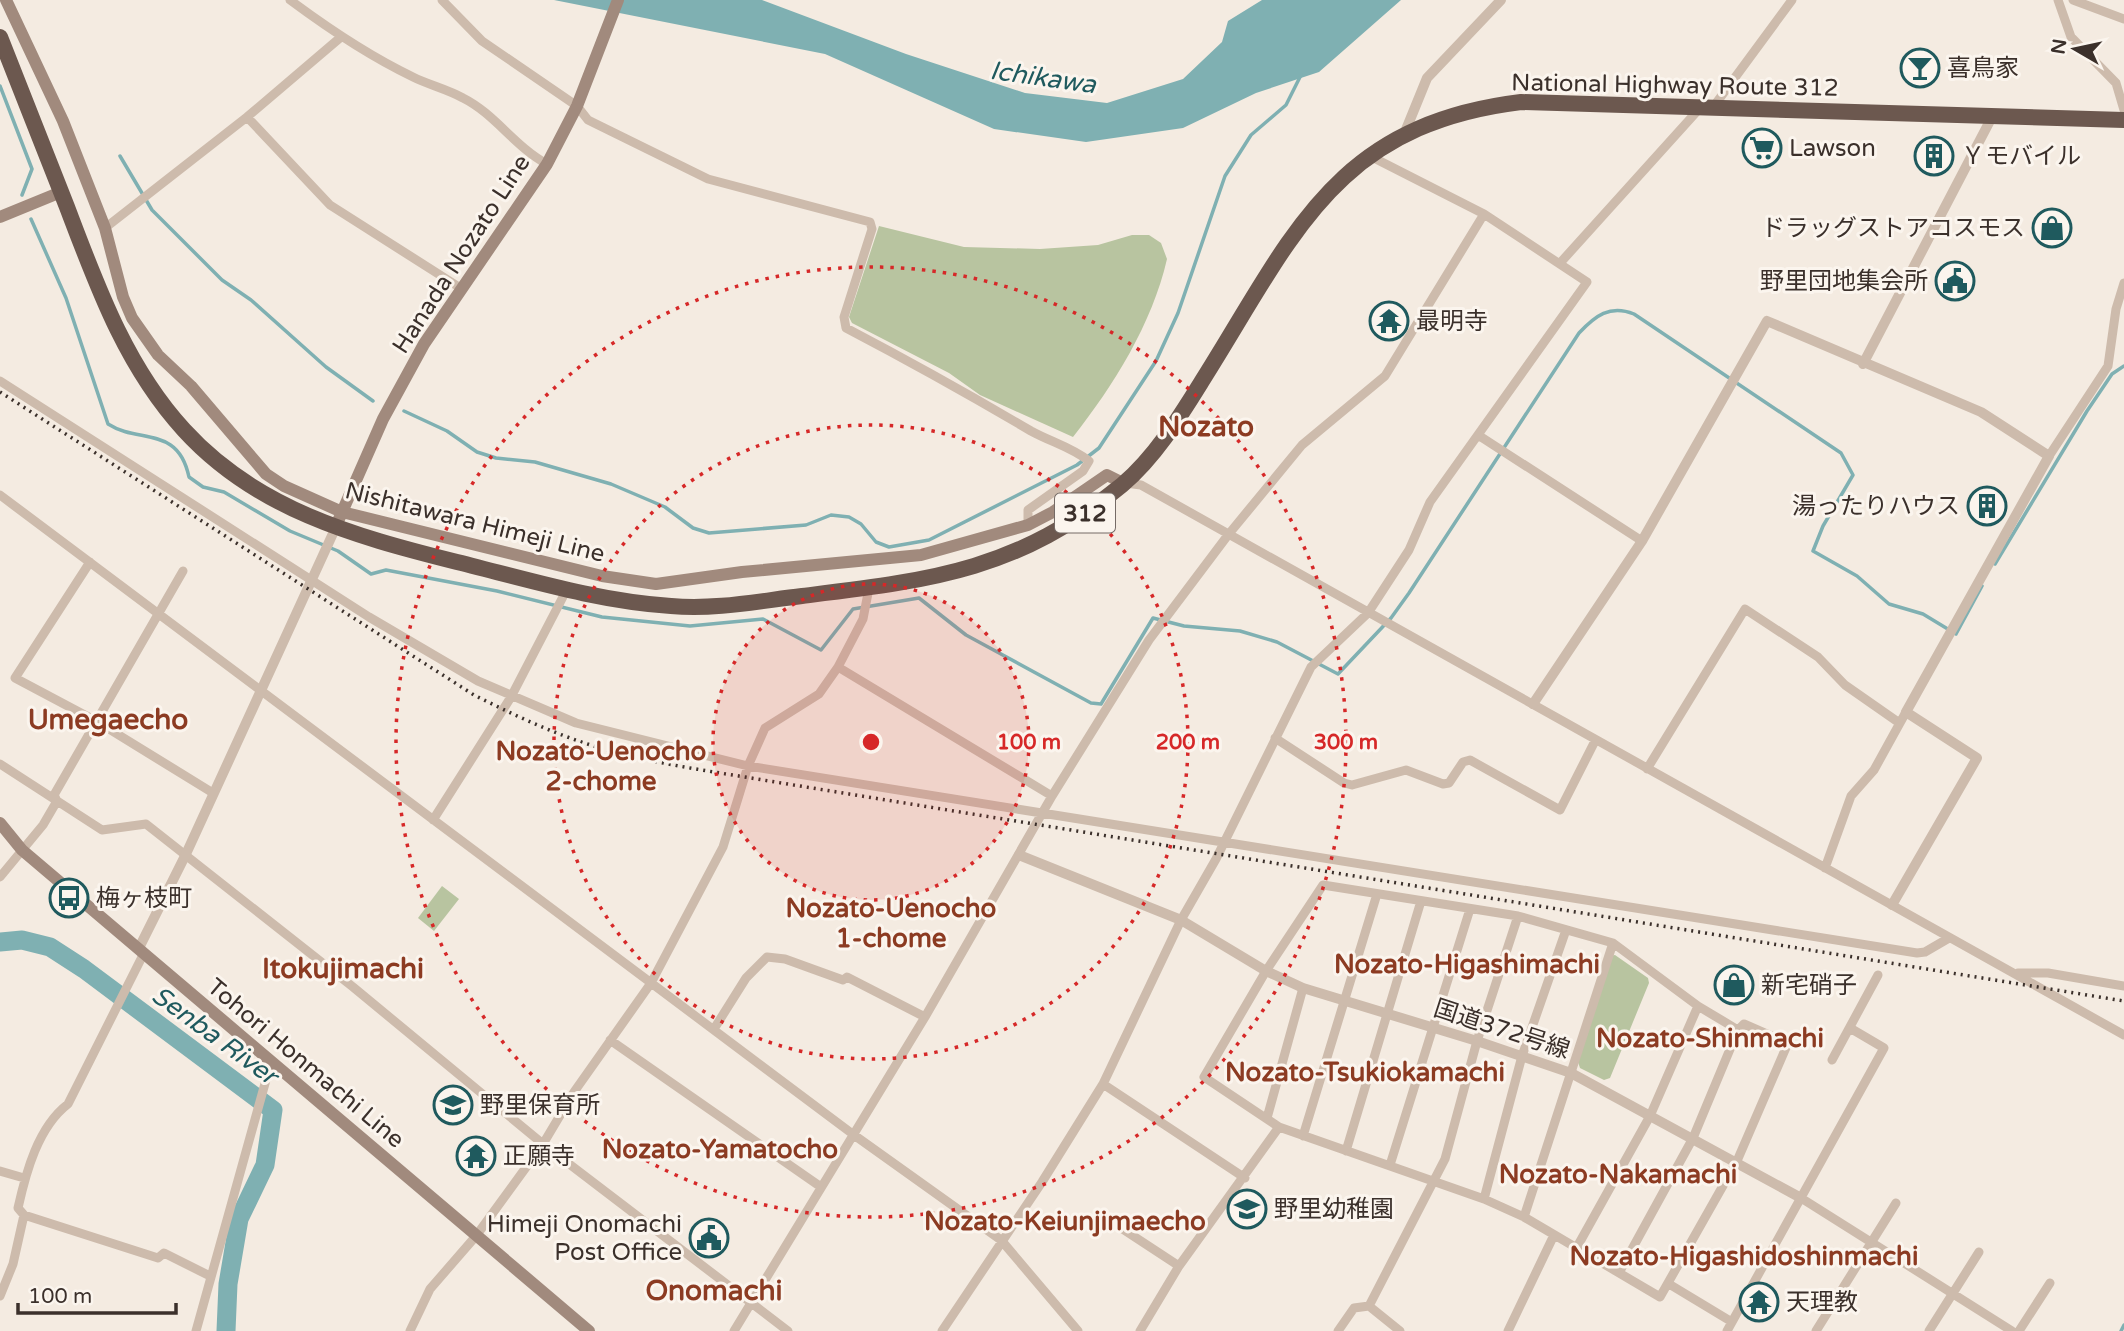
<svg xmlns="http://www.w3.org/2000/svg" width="2124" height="1331" font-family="'Varela Round','Noto Sans JP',sans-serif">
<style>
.green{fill:#b8c4a0}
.water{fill:#7fb0b2}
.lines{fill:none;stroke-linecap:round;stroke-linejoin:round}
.stream{stroke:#7fb0b2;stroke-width:3.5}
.river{stroke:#7fb0b2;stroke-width:19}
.minor{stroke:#cdbbac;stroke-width:9}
.tertiary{stroke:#cdbbac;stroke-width:10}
.secondary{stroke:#a18a7d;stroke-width:12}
.trunk{stroke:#6c584f;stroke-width:16}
.rail{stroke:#3b302b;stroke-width:3.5;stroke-dasharray:2 5;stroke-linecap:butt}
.ring{fill:none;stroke:#d62828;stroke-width:3.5;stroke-dasharray:3.5 7}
.labels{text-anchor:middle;stroke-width:6;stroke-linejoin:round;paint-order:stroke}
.shield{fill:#fbf5ee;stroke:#756b66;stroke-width:2}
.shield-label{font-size:23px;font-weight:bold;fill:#3b302b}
.poi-label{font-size:24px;fill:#3b302b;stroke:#fbf5ee;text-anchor:start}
.street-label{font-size:24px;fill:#3b302b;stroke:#fbf5ee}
.water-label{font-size:26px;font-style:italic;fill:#1f5a5e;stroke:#fbf5ee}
.neighbourhood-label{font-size:26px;font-weight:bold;fill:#8c3b22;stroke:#fbf5ee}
.quarter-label{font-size:28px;font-weight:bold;fill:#8c3b22;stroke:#fbf5ee}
.centre{fill:#d62828;stroke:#fbf5ee;stroke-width:3.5}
.ring-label{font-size:21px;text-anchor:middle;font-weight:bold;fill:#d62828;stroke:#fbf5ee;stroke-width:6;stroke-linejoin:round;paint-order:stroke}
</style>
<rect width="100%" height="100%" fill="#f4ebe1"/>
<path class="green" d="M879,226l85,21 76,2 58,-4 34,-10h17l12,8 6,16c-15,65 -53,126 -94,178l-93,-42 -31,-22 -97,-50 -3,-6z
M442,886l17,13 -25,32 -16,-13z
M1615,955l33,23 1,5 -39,95 -6,2 -24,-12 -2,-6 32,-106z"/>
<path class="water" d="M554,0h208l144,54 119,39 82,10 76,-24 39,-37 6,-21 34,-21h139l-82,72 -63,21 -73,35 -97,14 -92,-13 -169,-75z"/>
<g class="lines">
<path class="stream" d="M0,86l32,83 -10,26
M120,156l32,54 70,70 29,20 75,67 47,34
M31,219l35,79 42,126c31,20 70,1 81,53l14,10 21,5 66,39 48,20 33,23 15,-4 111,21 105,26 88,9 73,-7 58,31 32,-41 66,-11 47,37 125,68 10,1 52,-86 31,8 56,5 37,11 61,32 53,-56 18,-25 170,-260c16,-17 31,-29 55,-19l207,139 12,22 -30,51 -10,25 44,25 32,28 34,10 33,20 26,-48
M404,411l43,20 30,21 19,6 39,4 76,22 54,23 28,21 16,5 97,-8 25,-10 18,2 12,7 15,18 13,5 40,-7 148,-75 22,-17 57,-87 22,-48 47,-137 26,-41 35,-30 15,-30
M1995,564l92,-153 25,-37 12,-8
M225,1331l2,-7
M2121,1331l3,-6"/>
<path class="river" d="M0,942l22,-2 28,7 34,22 189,141 -8,55 -26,54 -11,65 -2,47"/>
<path class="minor" d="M290,0c39,29 79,56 123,77 16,8 34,12 50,21 32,16 51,48 84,66
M442,0l40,41 95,65 11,14 120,59 162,43 2,7 -28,88 2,11c63,33 124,67 185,103 20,11 40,16 58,30l-6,10 -55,39v15
M2058,0l13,37 45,46 8,27
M2073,0l51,19
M1714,106l78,-106
M247,117l83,88 132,84
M105,228l142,-111 94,-80
M1561,262l139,-154
M0,381l369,236 109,64 98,42 172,43 1169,187 8,-1 24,-14
M1478,435l164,106
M2049,456l59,-90 8,-57 8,-26
M1125,483l16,2 983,550
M0,495l854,640 147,105 77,91
M90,562l-75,116 81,43 117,72
M838,667l214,129
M1275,738l69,45 8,2 54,-15 37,14 6,-1 14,-21 7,-2 90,50 35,-69
M0,764l102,66 44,-6 207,163 190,157 245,187
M1647,769l98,-160 73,48 27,28 53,37
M433,820l78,-123 55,-106
M1825,868l26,-72 23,-26 32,-58
M0,877l43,-52 14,-24 -3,-6 129,-224
M1323,885l195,31 95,27 85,63 40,24 6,-6 44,19 -51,118 -77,136 -136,-80 -40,-18 -205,-72 -75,-50 62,-106z
M2018,973h30l76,13
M714,1029l32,-51 21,-21 18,2 58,21 4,-3 78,40
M610,1040l211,147
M1832,1060l46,-85
M1103,1084l142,94
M1267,1118l36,-130
M1303,1136l74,-242
M1346,1151l75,-250
M1390,1165l80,-256
M0,1171l24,7
M1801,1198l211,133
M1484,1199l38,-143 44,-126
M24,1215l134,43 6,-5 46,23
M1524,1217l89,-274
M1115,1224l64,42
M1577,1247l73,-131 48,-110
M1620,1271l73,-133 45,-108
M1669,1284l63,38
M0,1296l13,-32 11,-49 -6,-7c8,-36 20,-81 50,-104l76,-151
M1369,1306l76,-147 32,-118 41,-125
M196,1331l75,-269
M410,1331l20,-42 46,-53 67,-92 31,-52 77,-109 72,-136 25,-81 17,-38 54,-34 19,-27 25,-48 6,-31
M734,1331l191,-314 127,-221 97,-156 79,-105 74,-90 83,-69 99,-162
M942,1331l100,-149 61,-98 78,-164 35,-61 95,-192 57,-54 41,-63 21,-48 157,-220 -103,-68 -114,-58
M1140,1331l39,-65 100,-139
M1338,1331l16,-23 15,-2 31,25
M1508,1331l46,-96
M1727,1331l157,-283 -34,-20
M1816,1331l80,-128
M1929,1331l50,-79
M2019,1331l31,-48"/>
<path class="tertiary" d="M1405,132l22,-54 74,-78
M1863,364l130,-249
M1533,704l109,-163 125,-220 214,91 68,44 -143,256 71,46 -85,147
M1019,855l162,65 85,51 37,17 174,53 94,32 230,125
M139,948l47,-94 149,-325"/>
<path class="secondary" d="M6,0l57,121 42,107 18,69 9,21 26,37 33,31 75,88 18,12 58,26 260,64 54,8 86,-12 179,-17 107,-30 25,-13 54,-37 16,8
M0,217l61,-25
M339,519l44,-100 41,-75 123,-180 30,-58 41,-106
M0,823l22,27 567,481"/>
<path class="trunk" d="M0,37c22,57 45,113 67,170 30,79 59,160 117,223 72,79 170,106 269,131 73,18 143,40 218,45 44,4 88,-5 131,-10 130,-16 215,-25 320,-111 33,-28 57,-67 80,-104 91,-144 131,-256 319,-279l603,18"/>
<path class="rail" d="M0,392l474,303c42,21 84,41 130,54 52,15 106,22 159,31l1361,221"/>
</g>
<circle cx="871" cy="742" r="158" fill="#d62828" fill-opacity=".12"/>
<g class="ring">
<circle cx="871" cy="742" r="158"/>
<circle cx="871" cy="742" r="317"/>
<circle cx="871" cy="742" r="475"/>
</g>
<defs>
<symbol id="bar-ring" viewBox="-11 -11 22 22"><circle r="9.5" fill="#fbf5ee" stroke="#1f5a5e" stroke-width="1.5"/><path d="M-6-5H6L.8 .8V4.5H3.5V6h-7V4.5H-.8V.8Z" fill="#1f5a5e"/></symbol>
<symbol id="supermarket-ring" viewBox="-11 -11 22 22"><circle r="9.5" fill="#fbf5ee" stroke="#1f5a5e" stroke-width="1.5"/><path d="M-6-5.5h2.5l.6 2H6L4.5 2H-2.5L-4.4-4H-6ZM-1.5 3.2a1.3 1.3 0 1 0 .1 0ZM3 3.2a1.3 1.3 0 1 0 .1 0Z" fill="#1f5a5e"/></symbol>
<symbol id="building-ring" viewBox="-11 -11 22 22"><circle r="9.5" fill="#fbf5ee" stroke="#1f5a5e" stroke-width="1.5"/><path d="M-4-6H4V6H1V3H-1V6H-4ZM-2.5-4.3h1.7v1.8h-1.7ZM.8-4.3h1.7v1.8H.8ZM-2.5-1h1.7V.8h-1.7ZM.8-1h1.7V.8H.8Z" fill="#1f5a5e"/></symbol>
<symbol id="shop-ring" viewBox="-11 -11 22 22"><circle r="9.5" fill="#fbf5ee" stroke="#1f5a5e" stroke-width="1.5"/><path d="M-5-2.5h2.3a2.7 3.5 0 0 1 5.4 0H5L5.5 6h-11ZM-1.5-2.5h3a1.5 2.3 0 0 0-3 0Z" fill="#1f5a5e"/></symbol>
<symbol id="civic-ring" viewBox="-11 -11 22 22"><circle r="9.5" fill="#fbf5ee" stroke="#1f5a5e" stroke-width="1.5"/><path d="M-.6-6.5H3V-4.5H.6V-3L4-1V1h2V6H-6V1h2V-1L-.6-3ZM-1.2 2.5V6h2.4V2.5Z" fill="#1f5a5e"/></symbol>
<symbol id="temple-ring" viewBox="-11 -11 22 22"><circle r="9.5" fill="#fbf5ee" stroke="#1f5a5e" stroke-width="1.5"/><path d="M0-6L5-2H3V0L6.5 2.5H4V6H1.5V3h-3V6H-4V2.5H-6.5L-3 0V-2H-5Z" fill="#1f5a5e"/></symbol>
<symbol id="bus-ring" viewBox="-11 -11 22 22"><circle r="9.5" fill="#fbf5ee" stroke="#1f5a5e" stroke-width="1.5"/><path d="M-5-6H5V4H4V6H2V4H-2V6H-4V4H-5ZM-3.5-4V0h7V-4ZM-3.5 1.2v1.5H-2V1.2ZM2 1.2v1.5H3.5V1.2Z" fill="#1f5a5e"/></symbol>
<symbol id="school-ring" viewBox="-11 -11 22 22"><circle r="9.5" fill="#fbf5ee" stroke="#1f5a5e" stroke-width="1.5"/><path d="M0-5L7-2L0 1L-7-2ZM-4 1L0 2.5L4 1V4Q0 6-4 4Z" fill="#1f5a5e"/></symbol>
</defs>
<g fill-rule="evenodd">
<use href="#bar-ring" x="1898" y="46" width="44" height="44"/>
<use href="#supermarket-ring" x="1740" y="126" width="44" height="44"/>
<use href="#building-ring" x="1912" y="134" width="44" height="44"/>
<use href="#shop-ring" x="2030" y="206" width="44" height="44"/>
<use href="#civic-ring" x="1933" y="259" width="44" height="44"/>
<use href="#temple-ring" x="1367" y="299" width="44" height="44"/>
<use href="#building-ring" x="1965" y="484" width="44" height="44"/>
<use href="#bus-ring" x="47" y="876" width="44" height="44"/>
<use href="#shop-ring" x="1712" y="963" width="44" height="44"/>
<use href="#school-ring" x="431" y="1083" width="44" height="44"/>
<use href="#temple-ring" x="454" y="1134" width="44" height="44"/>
<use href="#school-ring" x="1225" y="1187" width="44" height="44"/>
<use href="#civic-ring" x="687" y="1216" width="44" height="44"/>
<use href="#temple-ring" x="1737" y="1280" width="44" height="44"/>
</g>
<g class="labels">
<rect class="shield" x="1055" y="493.5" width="60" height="39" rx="5"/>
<g class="shield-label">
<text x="1085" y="521">312</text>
</g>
<g class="poi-label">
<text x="1947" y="76">喜鳥家</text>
<text x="1789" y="156">Lawson</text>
<text x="1961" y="164">Ｙモバイル</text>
<text x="2025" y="236" text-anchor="end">ドラッグストアコスモス</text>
<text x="1928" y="289" text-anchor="end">野里団地集会所</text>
<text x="1416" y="329">最明寺</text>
<text x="1960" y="514" text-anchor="end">湯ったりハウス</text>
<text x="96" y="906">梅ヶ枝町</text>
<text x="1761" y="993">新宅硝子</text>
<text x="480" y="1113">野里保育所</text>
<text x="503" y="1164">正願寺</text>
<text x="1274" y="1217">野里幼稚園</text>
<text x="682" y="1232" text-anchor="end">Himeji Onomachi<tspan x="682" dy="28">Post Office</tspan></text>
<text x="1786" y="1310">天理教</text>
</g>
<g class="street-label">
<text transform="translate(1675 85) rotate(1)" y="8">National Highway Route 312</text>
<text transform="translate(461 254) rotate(-57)" y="8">Hanada Nozato Line</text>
<text transform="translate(475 522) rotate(14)" y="8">Nishitawara Himeji Line</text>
<text transform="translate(1502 1029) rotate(18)" y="8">国道372号線</text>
<text transform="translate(306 1063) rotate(40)" y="8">Tohori Honmachi Line</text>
</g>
<g class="water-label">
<text transform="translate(1043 77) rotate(8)" y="9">Ichikawa</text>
<text transform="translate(215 1035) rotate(36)" y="9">Senba River</text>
</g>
<g class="neighbourhood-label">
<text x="601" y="760">Nozato-Uenocho<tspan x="601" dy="30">2-chome</tspan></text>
<text x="891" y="917">Nozato-Uenocho<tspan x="891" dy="30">1-chome</tspan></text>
<text x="1467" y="973">Nozato-Higashimachi</text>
<text x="1710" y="1047">Nozato-Shinmachi</text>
<text x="1365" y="1081">Nozato-Tsukiokamachi</text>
<text x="720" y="1158">Nozato-Yamatocho</text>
<text x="1618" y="1183">Nozato-Nakamachi</text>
<text x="1065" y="1230">Nozato-Keiunjimaecho</text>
<text x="1744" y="1265">Nozato-Higashidoshinmachi</text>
</g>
<g class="quarter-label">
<text x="1206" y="436">Nozato</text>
<text x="108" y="729">Umegaecho</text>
<text x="343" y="978">Itokujimachi</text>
<text x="714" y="1300">Onomachi</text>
</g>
</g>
<circle cx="871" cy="742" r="10" class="centre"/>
<g class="ring-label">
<text x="1029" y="749">100 m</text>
<text x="1188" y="749">200 m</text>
<text x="1346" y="749">300 m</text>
</g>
<g transform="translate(2075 49) rotate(279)" stroke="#fbf5ee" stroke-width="5" paint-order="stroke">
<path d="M0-5L12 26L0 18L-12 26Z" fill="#3b302b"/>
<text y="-10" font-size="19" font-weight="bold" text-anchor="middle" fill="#3b302b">N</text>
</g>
<path d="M18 1303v10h158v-10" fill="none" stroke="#3b302b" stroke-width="3.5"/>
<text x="28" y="1303" font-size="21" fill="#3b302b" stroke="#fbf5ee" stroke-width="5" paint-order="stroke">100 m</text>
</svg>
